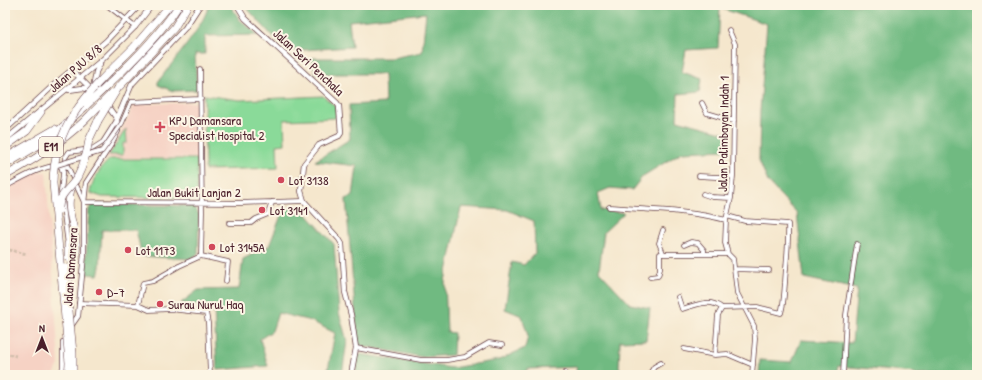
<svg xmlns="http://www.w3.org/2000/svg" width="982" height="380" font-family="'Patrick Hand',sans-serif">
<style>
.built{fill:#f6d2c4}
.green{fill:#8ada99;stroke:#6a7c62}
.forest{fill:#6fba81;stroke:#5c6c56}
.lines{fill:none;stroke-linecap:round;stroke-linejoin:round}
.pedestrian-tunnel{stroke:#d3bfad;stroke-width:3;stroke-dasharray:3 1.5;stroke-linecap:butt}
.minor-casing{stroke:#643d43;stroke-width:5.5}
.tertiary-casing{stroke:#643d43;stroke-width:6}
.motorway-casing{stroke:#643d43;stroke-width:8}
.minor{stroke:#fff;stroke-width:4}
.tertiary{stroke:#fff;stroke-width:4.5}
.motorway{stroke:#fff;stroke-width:7}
.minor-bridge-casing{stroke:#643d43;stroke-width:5.5;stroke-linecap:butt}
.motorway-bridge-casing{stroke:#643d43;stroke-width:8;stroke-linecap:butt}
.minor-bridge{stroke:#fff;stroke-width:4}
.motorway-bridge{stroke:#fff;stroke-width:7}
.poi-dot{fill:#d1495b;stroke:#fcf5e5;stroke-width:1.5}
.labels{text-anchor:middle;stroke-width:4;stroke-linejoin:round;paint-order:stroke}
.shield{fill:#fcf5e5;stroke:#7f5f63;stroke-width:1}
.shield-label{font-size:12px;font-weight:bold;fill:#4a1f2b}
.street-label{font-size:13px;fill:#4a1f2b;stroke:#fcf5e5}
.poi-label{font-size:13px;fill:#4a1f2b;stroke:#fcf5e5;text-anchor:start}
</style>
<rect width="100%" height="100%" fill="#fcf5e5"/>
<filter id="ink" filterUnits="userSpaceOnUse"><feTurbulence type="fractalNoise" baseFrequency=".025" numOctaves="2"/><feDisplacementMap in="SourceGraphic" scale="8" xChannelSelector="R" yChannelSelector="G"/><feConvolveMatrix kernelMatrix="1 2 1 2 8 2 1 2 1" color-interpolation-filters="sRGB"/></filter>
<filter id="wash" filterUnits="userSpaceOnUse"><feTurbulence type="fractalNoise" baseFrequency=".012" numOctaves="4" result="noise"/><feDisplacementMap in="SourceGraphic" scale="16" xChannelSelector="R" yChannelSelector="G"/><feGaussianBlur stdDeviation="0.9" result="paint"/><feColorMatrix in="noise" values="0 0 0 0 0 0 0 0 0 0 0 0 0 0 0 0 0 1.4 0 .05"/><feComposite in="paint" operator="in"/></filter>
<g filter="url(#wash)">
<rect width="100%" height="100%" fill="#f5e7cd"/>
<path class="built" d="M196,102l1,56h-91l13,-22 15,-31z
M31,171l15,1 13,192 -5,11h-49v-191z"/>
<path class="green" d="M204,95l36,5 83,-4 12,10 1,12 -52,2 1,24 -8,1 1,23 -73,2z
M126,129l1,14h-4v12h-14z
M110,159h87v37l-2,2 -93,-1 -12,-4c2,-13 10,-25 20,-34z"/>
<path class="forest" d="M209,5h21l10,15 18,15 -53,1v18h-10l2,36 -24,1 -15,-6v-3c16,-23 43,-51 51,-77z
M244,5h733v370h-62v-2l-76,-7 -2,9h-78l1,-15 32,2 9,-22 51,3 5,-54 -53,-11 -7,-65 -29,-31 -9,-22 1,-49 7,-87 -47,-16 -2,40 -32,2 -4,22 20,7 -2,13 -22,2 -1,26 52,14 -2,16 -45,2 -39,24 -11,14 -22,-2 -12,5 3,17 23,3 -20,19 -5,39 31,33 20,4 -4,32 -26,1 -1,26 8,8h-52l2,-8 -50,2 -2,6h-170l3,-21 94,14 47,-8 26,-12 3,-12 -6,-20 -17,-7 7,-47 12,3 11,-12 -1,-32 -27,-11 -46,-3 -16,74 2,51 7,1 -1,22 -31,2 -64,-12 -12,-146 7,-3 4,-30 -42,-5 35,-22 -1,-34 36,-2 -1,-29h-68l-5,-16h81l30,-6 4,-39 -77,8 3,26 -66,4z
M93,204l100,2 6,8 -1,40 -8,5 -48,-3 -6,-26h-34l-2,37 -2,8 -13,-1 4,-65z
M284,208h17l33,36 5,69 8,28 -5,34h-15l8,-42 -24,-12 -33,-8 -6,18 -12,8 8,27 -51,4 -3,-62 -33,-5 17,-13 41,-1 4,-30 26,-13z"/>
</g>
<g filter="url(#ink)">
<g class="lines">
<path class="pedestrian-tunnel" d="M5,249l22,5
M5,353l11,3"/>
<defs>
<path id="minor" d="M107,5l28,22
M729,30l6,14 -2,132 -2,22 -5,22 -1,23 3,11 5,5 4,34 17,33 1,13 -3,36
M200,69l2,143 -1,44
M175,100l26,-1
M702,103l5,10 27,8
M92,149l11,-7 14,-22
M65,161l19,41 157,1 63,-2
M699,176l17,1 17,-1
M5,187c13,-7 41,-24 56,-21l2,7
M703,194l9,3 19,1
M609,207c39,3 79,3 117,13
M229,223h22l5,-4 12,-5 4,-12
M68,245l-7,-54 4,-33 4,-6 15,-2
M684,245l7,-3 7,1 6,7v4h24
M663,253l-4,-10 4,-13
M201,256l27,6 -2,19
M734,269l35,1
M650,277l8,-1 2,-7v-15h44
M678,297l4,12c14,-4 27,-11 40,-1
M79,303l59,2 11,5 21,-1 36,4 2,10 2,52
M138,305l5,-22 10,-2 26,-15 22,-10
M356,348l65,12h26l18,-3 24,-14 13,2
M684,349l31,6 3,-40 4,-7 35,-1 24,6c3,-10 3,-19 4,-30 1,-20 4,-39 3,-59l-43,-3 -18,-5
M715,355l12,-1 26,11
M565,373v2
M649,375l5,-8 7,-4
M843,375l3,-60 11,-71"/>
<path id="tertiary" d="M237,5l8,13 92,85 2,3 2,27 -2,3 -20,9 -15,19 -3,27 3,10 35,38 3,5 3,48 6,23 5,33 -5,27
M72,70l21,21
M93,89l3,-17 4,-8
M69,90l14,-2 8,2
M117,119l15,-35 53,-56 15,-23
M5,130l50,-46 51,-43 34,-36
M5,140l98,-81 32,-32 17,-22
M71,326l7,-10 6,-62v-52l2,-19 26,-40 6,-12 -1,-12 -8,-11
M60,375l3,-7v-26"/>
<path id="motorway" d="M133,48l37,-43
M109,84c25,-24 51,-50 70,-79
M118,88l56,-60 14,-23
M89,140l9,-19
M5,147l22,-16 14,-19
M5,158l50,-29
M5,165l44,-26 38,-34
M5,176c31,-17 63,-37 87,-63
M68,244v13l3,2 4,-3
M69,279c-1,-12 6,-16 7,-26 3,-25 -13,-38 -4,-68"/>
</defs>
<use href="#minor" class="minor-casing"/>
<use href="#tertiary" class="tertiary-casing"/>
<use href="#motorway" class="motorway-casing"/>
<use href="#minor" class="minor"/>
<use href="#tertiary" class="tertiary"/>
<use href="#motorway" class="motorway"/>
<defs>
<path id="minor-bridge" d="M57,165l45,-14 20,-28 9,-21 44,-2"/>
<path id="motorway-bridge" d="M87,105l22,-21
M92,113l20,-20
M98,121l20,-33
M59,210c-1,-17 12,-21 19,-34 6,-12 9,-23 11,-36
M65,268l8,85v22
M68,375l1,-12 -16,-180c1,-62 40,-95 80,-135"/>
</defs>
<use href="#minor-bridge" class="minor-bridge-casing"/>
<use href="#motorway-bridge" class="motorway-bridge-casing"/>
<use href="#minor-bridge" class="minor-bridge"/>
<use href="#motorway-bridge" class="motorway-bridge"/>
</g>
</g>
<g class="poi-dot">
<path d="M158 121h4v4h4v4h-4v4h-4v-4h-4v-4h4z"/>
<circle cx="281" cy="180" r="4"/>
<circle cx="262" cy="210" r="4"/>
<circle cx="212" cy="247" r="4"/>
<circle cx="128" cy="250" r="4"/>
<circle cx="99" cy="292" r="4"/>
<circle cx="160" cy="304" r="4"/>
</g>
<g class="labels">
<rect class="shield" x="39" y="137" width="24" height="20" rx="3"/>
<g class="shield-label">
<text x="51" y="151">E11</text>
</g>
<g class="street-label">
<text transform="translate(309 62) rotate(43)" y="5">Jalan Seri Penchala</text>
<text transform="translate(75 68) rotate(-41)" y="5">Jalan PJU 8/8</text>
<text transform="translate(723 134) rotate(-89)" y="5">Jalan Palimbayan Indah 1</text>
<text x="194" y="197">Jalan Bukit Lanjan 2</text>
<text transform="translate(70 267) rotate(-86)" y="5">Jalan Damansara</text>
</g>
<g class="poi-label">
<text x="169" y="125">KPJ Damansara<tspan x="169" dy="15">Specialist Hospital 2</tspan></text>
<text x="289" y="185">Lot 3138</text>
<text x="270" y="215">Lot 3141</text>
<text x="220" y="252">Lot 3145A</text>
<text x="136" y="255">Lot 1173</text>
<text x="107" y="297">D-7</text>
<text x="168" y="309">Surau Nurul Haq</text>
</g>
</g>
<rect width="982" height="380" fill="none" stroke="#fcf5e5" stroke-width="20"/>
<g transform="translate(42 338)" stroke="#fcf5e5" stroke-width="3" paint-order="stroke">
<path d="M0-3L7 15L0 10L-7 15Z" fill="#4a1f2b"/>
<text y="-6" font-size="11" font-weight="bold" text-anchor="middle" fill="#4a1f2b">N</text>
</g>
</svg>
